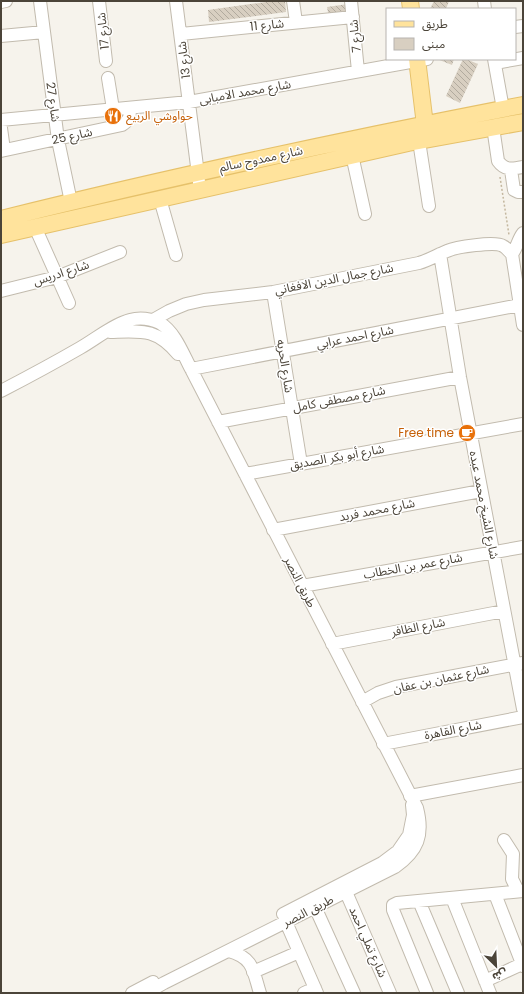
<svg xmlns="http://www.w3.org/2000/svg" width="524" height="994" font-family="Poppins,'Noto Sans Arabic',sans-serif">
<style>
.building{fill:url(#building-back-hatch)}
.lines{fill:none;stroke-linecap:round;stroke-linejoin:round}
.minor-casing{stroke:#c2bbae;stroke-width:14}
.major-casing{stroke:#e6c16a;stroke-width:18}
.path{stroke:#c4b79f;stroke-width:1.5;stroke-dasharray:2 2;stroke-linecap:butt}
.minor{stroke:#fff;stroke-width:12}
.major{stroke:#ffe39c;stroke-width:16}
.labels{text-anchor:middle;stroke-width:3;stroke-linejoin:round;paint-order:stroke}
.street-label{font-size:12px;fill:#4b4439;stroke:#fff}
.food-label{font-size:12px;fill:#c56008;stroke:#fff;text-anchor:start}
</style>
<defs>
<pattern id="building-back-hatch" width="6" height="6" patternUnits="userSpaceOnUse"><rect width="6" height="6" fill="#d8cfc1"/><path d="M-1 5l2 2M0 0l6 6M5-1l2 2" fill="none" stroke="#b1aa9e"/></pattern>
</defs>
<rect width="100%" height="100%" fill="#f6f3ec"/>
<path class="building" d="M273,1h12l1,11 -77,10 -1,-12z
M434,1h15l-3,8h-16z
M348,4l1,10 -20,3 -2,-10z
M437,59h17l-2,6z
M463,59h3l12,5 -18,39 -14,-7z"/>
<g class="lines">
<defs>
<path id="minor" d="M40,1l18,139 13,62
M99,1l7,60
M176,1l24,189
M293,1l3,21
M351,1l7,70
M484,1l1,8
M1,2l5,-1
M515,27l8,-1
M181,34l172,-17
M1,36l43,-4
M494,59l9,50
M495,63l28,-5
M108,78l5,31
M1,120l188,-18 238,-43
M493,127l5,34c7,10 15,8 25,6
M1,128l3,22
M419,141l10,65
M1,151l121,-26c8,-5 8,-9 8,-17
M352,155l13,59
M511,170l3,20 4,2h5
M160,199l16,56
M35,227l34,76
M440,254l20,123 63,332
M512,254l11,71
M512,254c5,-6 6,-15 11,-21
M1,291l56,-14 63,-25
M273,292l28,172
M153,320l16,-9 17,-7 18,-4 69,-8 146,-29c10,-3 18,-8 28,-12 9,-4 48,-10 56,-5 4,2 6,6 9,8
M110,332c32,-1 46,-4 68,22
M191,369l329,-64
M1,391c27,-14 53,-28 79,-43 16,-9 32,-23 50,-28 10,-3 21,-1 30,3 15,9 23,31 31,46l226,439c7,27 1,43 -22,59l-231,116 -18,10
M218,422l242,-45
M245,474l278,-50
M273,530l208,-39
M302,586l221,-39
M332,644l172,-33
M362,702l16,-9 18,-6 127,-24
M383,744l140,-27
M410,796l113,-21
M504,840l9,14 -1,25 6,12
M346,892l44,101
M495,894l28,72
M452,898l38,95
M419,901l39,92
M315,907l39,86
M283,914l99,-51 16,-12 11,-16 4,-20 -1,-10
M286,922l31,71
M229,951c25,7 24,20 31,42
M253,972l46,-20
M485,981l37,-17
M132,993l21,-11
M304,993l11,-5
M427,993l-34,-83v-5l4,-2 126,-12"/>
<path id="major" d="M410,1l1,8
M417,59l8,66
M1,219c173,-43 347,-80 522,-114
M1,235l407,-92 115,-21"/>
</defs>
<use href="#minor" class="minor-casing"/>
<use href="#major" class="major-casing"/>
<path class="path" d="M500,177l9,58"/>
<use href="#minor" class="minor"/>
<use href="#major" class="major"/>
</g>
<defs>
<symbol id="restaurant-disc" viewBox="-11 -11 22 22"><circle r="9.5" fill="#e8710a" stroke="#fff"/><path d="M-5-6h1v4h1v-4h1v4h1v-4h1v5L-1.5 .5V6h-2V.5L-5-1ZM5-6V6H3V1.5H1.5Q1.5-4 5-6Z" fill="#fff"/></symbol>
<symbol id="cafe-disc" viewBox="-11 -11 22 22"><circle r="9.5" fill="#e8710a" stroke="#fff"/><path d="M-5.5-4.5H6V0H3Q3 3.5 0 3.5H-2.5Q-5.5 3.5-5.5 0ZM3-3.2v2h1.7v-2ZM-6 4.5H4V6H-6Z" fill="#fff"/></symbol>
</defs>
<g fill-rule="evenodd">
<use href="#restaurant-disc" x="103" y="106" width="20" height="20"/>
<use href="#cafe-disc" x="457" y="423" width="20" height="20"/>
</g>
<g class="labels">
<g class="street-label">
<text transform="translate(267 25) rotate(-6)" y="4">شارع 11</text>
<text transform="translate(103 31) rotate(-96)" y="4">شارع 17</text>
<text transform="translate(355 36) rotate(-96)" y="4">شارع 7</text>
<text transform="translate(184 60) rotate(-97)" y="4">شارع 13</text>
<text transform="translate(245 92) rotate(-10)" y="4">شارع محمد الامبابى</text>
<text transform="translate(53 102) rotate(82)" y="4">شارع 27</text>
<text transform="translate(72 136) rotate(-12)" y="4">شارع 25</text>
<text transform="translate(261 159) rotate(-12)" y="4">شارع ممدوح سالم</text>
<text transform="translate(61 273) rotate(-18)" y="4">شارع ادريس</text>
<text transform="translate(334 279) rotate(-11)" y="4">شارع جمال الدين الافغاني</text>
<text transform="translate(355 337) rotate(-11)" y="4">شارع احمد عرابي</text>
<text transform="translate(285 366) rotate(81)" y="4">شارع الحريه</text>
<text transform="translate(339 399) rotate(-11)" y="4">شارع مصطفى كامل</text>
<text transform="translate(337 457) rotate(-10)" y="4">شارع أبو بكر الصديق</text>
<text transform="translate(484 505) rotate(79)" y="4">شارع الشيخ محمد عبده</text>
<text transform="translate(377 510) rotate(-11)" y="4">شارع محمد فريد</text>
<text transform="translate(413 566) rotate(-10)" y="4">شارع عمر بن الخطاب</text>
<text transform="translate(300 582) rotate(63)" y="4">طريق النصر</text>
<text transform="translate(418 627) rotate(-11)" y="4">شارع الظافر</text>
<text transform="translate(441 679) rotate(-12)" y="4">شارع عثمان بن عفان</text>
<text transform="translate(453 730) rotate(-11)" y="4">شارع القاهرة</text>
<text transform="translate(308 911) rotate(-27)" y="4">طريق النصر</text>
<text transform="translate(368 942) rotate(66)" y="4">شارع تملي احمد</text>
</g>
<g class="food-label">
<text x="126" y="120">حواوشي الربيع</text>
<text x="454" y="437" text-anchor="end">Free time</text>
</g>
</g>
<rect width="524" height="994" fill="none" stroke="#4b4439" stroke-width="4"/>
<rect x="386" y="8" width="130" height="52" fill="#ffffff" stroke="#b7b4b0"/>
<rect x="394" y="21" width="20" height="6" fill="#ffe39c" stroke="#b7b4b0"/>
<text x="422" y="28" font-size="12" fill="#4b4439">طريق</text>
<rect x="394" y="38" width="20" height="12" fill="#d8cfc1" stroke="#b7b4b0"/>
<text x="422" y="48" font-size="12" fill="#4b4439">مبنى</text>
<g transform="translate(496 966) rotate(156)" stroke="#ffffff" stroke-width="3" paint-order="stroke">
<path d="M0-3L7 15L0 10L-7 15Z" fill="#4b4439"/>
<text y="-6" font-size="11" font-weight="bold" text-anchor="middle" fill="#4b4439">ش</text>
</g>
</svg>
